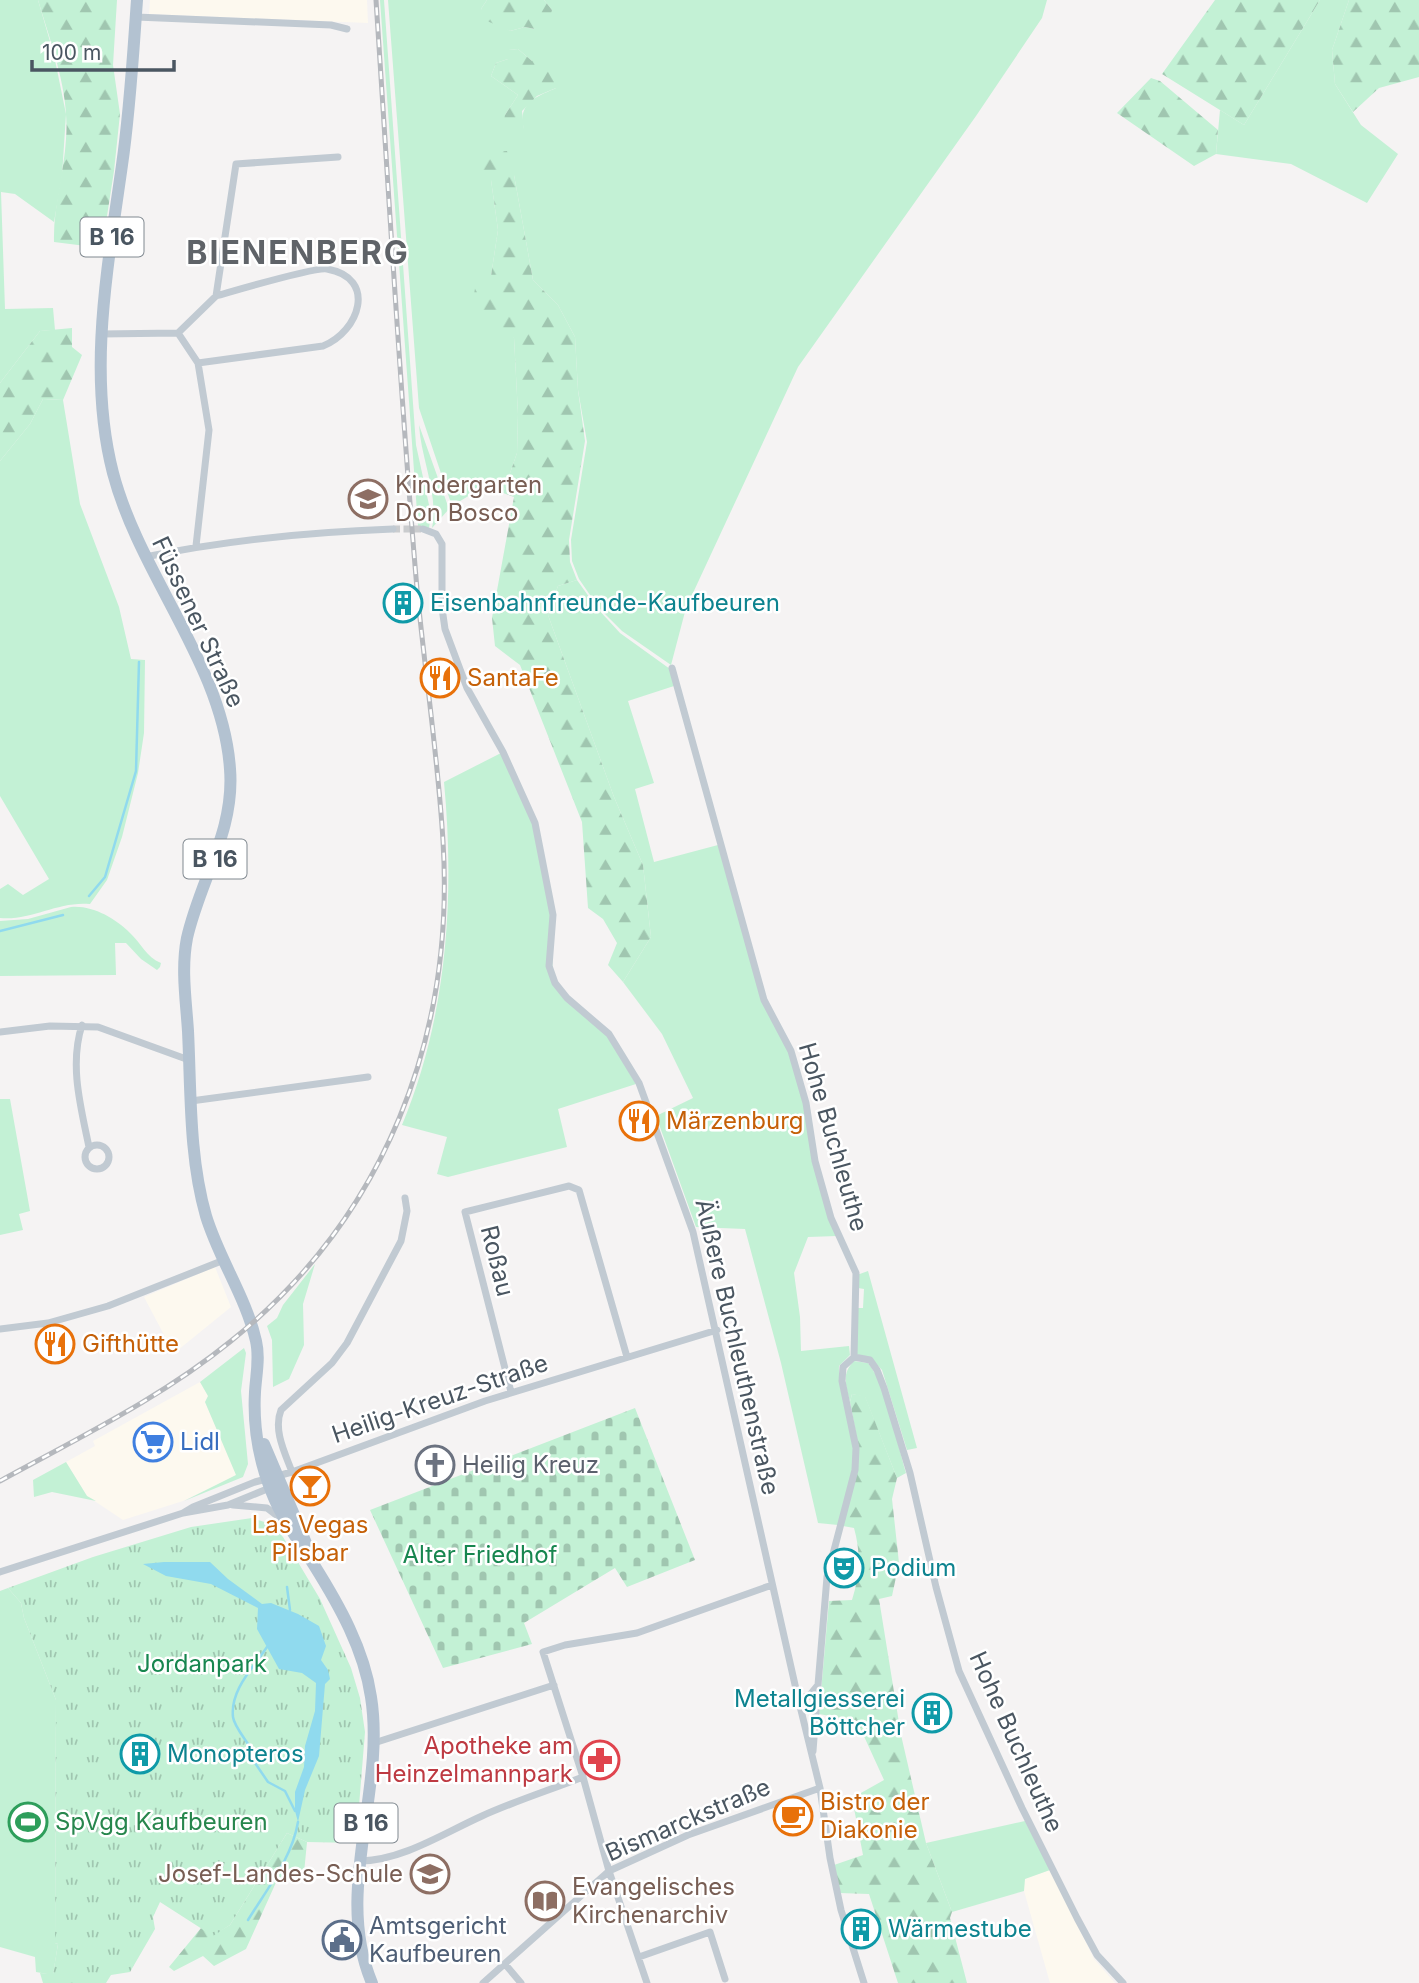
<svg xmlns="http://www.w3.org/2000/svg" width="1419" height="1983" font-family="Inter,sans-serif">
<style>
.commercial{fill:#fdf9ef}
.grass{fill:#c3f1d5;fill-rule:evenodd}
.forest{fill:url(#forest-firs)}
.cemetery{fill:url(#cemetery-stones)}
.park{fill:url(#park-tufts)}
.water{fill:#90daee}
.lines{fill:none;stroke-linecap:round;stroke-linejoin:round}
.stream{stroke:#90daee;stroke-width:2.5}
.minor-tunnel{stroke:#caccce;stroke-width:7;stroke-dasharray:7 3.5;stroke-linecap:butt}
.minor{stroke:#c1cad2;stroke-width:7}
.primary{stroke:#b3c2d1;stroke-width:12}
.rail-casing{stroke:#b5b8bd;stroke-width:5}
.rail{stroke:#fff;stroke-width:2.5;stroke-dasharray:8;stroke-linecap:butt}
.labels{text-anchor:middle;stroke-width:5;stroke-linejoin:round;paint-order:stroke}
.shield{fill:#fff;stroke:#808990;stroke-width:2}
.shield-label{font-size:23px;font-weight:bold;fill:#4a5661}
.education-label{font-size:24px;fill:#785e54;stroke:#fff;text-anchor:start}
.culture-label{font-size:24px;fill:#0d838f;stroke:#fff;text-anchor:start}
.street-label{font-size:24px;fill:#4a5661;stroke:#fff}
.food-label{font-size:24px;fill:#c56008;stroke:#fff;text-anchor:start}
.shop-label{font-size:24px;fill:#366cbe;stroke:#fff;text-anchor:start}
.worship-label{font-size:24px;fill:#5b616d;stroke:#fff;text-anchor:start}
.park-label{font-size:24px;fill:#17864f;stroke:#fff}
.health-label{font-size:24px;fill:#be3a42;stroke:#fff;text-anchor:end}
.leisure-label{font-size:24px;fill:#27864d;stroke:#fff;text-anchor:start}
.service-label{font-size:24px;fill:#4e5e75;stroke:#fff;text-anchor:start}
.district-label{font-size:32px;font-weight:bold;letter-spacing:2px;fill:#5f6368;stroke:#fff}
</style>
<defs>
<pattern id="forest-firs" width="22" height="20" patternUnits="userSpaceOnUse" patternTransform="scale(1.75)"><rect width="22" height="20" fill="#c3f1d5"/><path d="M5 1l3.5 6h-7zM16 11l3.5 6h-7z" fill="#a0c6b0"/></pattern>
<pattern id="cemetery-stones" width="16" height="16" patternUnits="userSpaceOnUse" patternTransform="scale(1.75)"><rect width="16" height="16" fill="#c3f1d5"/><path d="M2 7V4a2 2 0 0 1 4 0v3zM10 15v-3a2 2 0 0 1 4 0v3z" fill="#a0c6b0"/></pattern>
<pattern id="park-tufts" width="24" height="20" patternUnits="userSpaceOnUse" patternTransform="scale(1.75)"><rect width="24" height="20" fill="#c3f1d5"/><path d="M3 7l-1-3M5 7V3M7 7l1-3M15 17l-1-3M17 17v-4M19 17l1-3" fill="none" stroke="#a0c6b0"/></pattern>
</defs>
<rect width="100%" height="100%" fill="#f5f3f3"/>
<path class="commercial" d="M150,0h217l1,23 -219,-9z
M215,1267l16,40 -53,43 -7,-2 -27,-51z
M200,1382l8,14 -3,6 32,73 -54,26 -60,19 -36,-24 -21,-34 29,-16 -2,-5z
M1050,1870l44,89 21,24h-65l-26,-92v-12z"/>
<path class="grass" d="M0,0h38l16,55 12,59 -4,62 -8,46 -39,-28 -14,-2 4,117 48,-1 2,22 -15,1 -40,52z
M380,0h4l32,445 15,69 -2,14 -11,-2z
M388,0h99l-6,9 29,22 15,-4 10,2 17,-19 -8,-10h503l-5,18 -66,98 -178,251 -112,241 -15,57 -49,-34 -23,-23 -20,-29 -7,-18 -1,-21 16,-98 -9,-52 -3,-53 -17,-32 -25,-25 -19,-105 -23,5 7,50 -7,46 23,62 4,76 -1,39 -14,40 -28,-1 -23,14 -33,-98zM518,49l14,12 24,27c-20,9 -39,15 -32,41l-19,-14 13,-20 -27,-19 5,-13 12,-4 1,-9z
M1320,0h29l-17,50 3,34 26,41 37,29 -31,49 -76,-39 -75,-10 4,-44 24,15z
M43,399l20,1 17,104 39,103 12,52 14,1 -1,73 -6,40 -16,64 -15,43 -17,24c-32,-3 -59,17 -90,14v-29l8,-5 15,11 26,-16 -49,-83v-335l30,-37z
M419,425l30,84 -17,19c7,-33 -11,-69 -13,-103z
M577,580l20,28 23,25 50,36 4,17 -46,15 26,82 -19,6 19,73 64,-17 44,155 26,51 17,51 9,60 23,74 -29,1 -14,36 6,44 1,34 48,-5 1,9 -11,11c-1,27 11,52 14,80 3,26 -8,54 -15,79l-20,-2 -37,-160 -36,-134 -49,-2 -40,-111 37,-18 -31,-64 -39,-52 28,-45 -8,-72 -29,-68 -66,-182 10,-29z
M501,753l32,70 18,91 2,70 54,51 29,49 -78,25 9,38 -119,30 -11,-3 10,-37 -45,-12c45,-108 53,-227 42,-343z
M71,907c21,-2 44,11 59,26 11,10 16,24 31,30l-1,4 -3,3 -16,-11 -15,-16h-11l1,32 -116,1v-55l28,-2z
M0,1099h10l20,112 -11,3 4,16 -23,5z
M315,1264l-12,40 1,41 -15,34 -16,8 -1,-47 -5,-14 10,-8 6,-13z
M868,1271l49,177 -10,2 -25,-80 -11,-12 -15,-4 1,-46h6l1,-19 -6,-1 -1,-13z
M244,1348l2,5 -5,38 7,73 -5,13 -59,24 52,-26 -31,-73 3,-6 -8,-14z
M854,1361l14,2c19,23 29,80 38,110l-9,5 -32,-81 -13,-3 -2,8c-4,-16 -9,-28 4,-41z
M66,1462l21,34 9,5 -44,-9 -18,5 -1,-17z
M8,1588l13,15 3,15 32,82 -1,243 3,1 -5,31 -17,-3 -1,-15 -35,-10v-356z
M1025,1821l25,49 -25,9 -1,12 -72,21 -26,-69z"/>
<path class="forest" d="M38,0h79l-4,65 7,49 -6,57 -12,77 -48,-6c-1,-35 10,-68 12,-103 4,-47 -15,-95 -28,-139z
M487,0h57l8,10 -5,18 -12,1 -10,-2 -15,4 -23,-10 -6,-12z
M1215,0h105l-76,125 -82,-51z
M1349,0h70v77l-40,11 -26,24 -18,-28 -3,-34z
M518,49l14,12 13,-7 13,7 5,12 -7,15 -19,8 -15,15 2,18 -5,11 -10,-2 -7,-8 3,-15 13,-20 -27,-19 5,-13 12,-4v-9z
M1151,78l9,3 58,49 -2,24 -22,12 -77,-53z
M507,151l7,24 19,105 25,25 17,32 3,53 7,51 -16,99 1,22 7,18 -19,6 -10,29 66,182 29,68 8,72 -28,45 -15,-17 9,-22 -14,-24 -15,-11 -6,-86 -62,-157 -25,-19 -3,-28 22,-121 -11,-4 14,-40 1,-39 -4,-76 -41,-37 3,-19 15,-6 7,-46 -7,-50 -20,-19 18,-9z
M72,328v19l10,8 -19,45 -20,-1 -13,25 -30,37v-78l40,-52z
M852,1394l13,2 32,82 -5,21 7,64 -7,33 -13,3 22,136 25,108 26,69 -2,6 17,65h-69l-29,-89 -30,-1 -5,-28 29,-10 -11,-57 32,-18 -27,-59 -38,-7 10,-113 23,-1c8,-25 9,-47 2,-72l-11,-2 16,-77 -9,-47z
M287,1833l20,9 -3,31 -26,5 -32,71 -32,17 -11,-10 -29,15 -5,-4 32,-39 12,7 17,-10z"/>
<path class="cemetery" d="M635,1408l60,152 -68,27 -12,-19 -91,55 8,21 -89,24 -73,-158z"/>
<path class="park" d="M252,1518l19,6 12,13 37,62 31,69 9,30 5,34 -9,111 -49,-1 -20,-9 -57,92 -17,11 -53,-34 -7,15 2,12 -25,43 -19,3 -5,8h-63l-3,-10 13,1 5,-30 -3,-1 1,-243 -32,-82 -3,-15 -13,-15 85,-31 98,-30z"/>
<path class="water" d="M164,1562h46l18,17 34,25 9,-1 27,11 21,12 7,20 -5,14 7,10 2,9 -5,5 -6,72 -14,34 -7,32 -3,-11v-19l9,-25 1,-21 10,-35 1,-28 -14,-10 -23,-4 -22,-40 1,-21 -47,-24 -45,-8 -23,-12z"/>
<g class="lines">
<path class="stream" d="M89,896l16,-19 31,-106 3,-109
M0,931l63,-16
M287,1587l3,23
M267,1647c-14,21 -37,43 -34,70 1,10 15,25 20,35l-2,5 17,25 17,9 10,20
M248,1920c19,-31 44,-62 50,-98"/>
<path class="minor-tunnel" d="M393,529h30"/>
<path class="minor" d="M136,17l195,8 16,4
M178,333l20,30 11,67 -13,116
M101,334l77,-1 38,-37 20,-132 102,-7
M198,363l125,-17c36,-14 55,-68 4,-77 -13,-2 -93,22 -111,27
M423,529l13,5 6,10v64l3,21 22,59 36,64 32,71 18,92 -4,51 6,17 12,15 42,36 30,49 54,149 105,466 22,90 10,70 11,52 23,73
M145,557c81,-17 165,-25 248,-28
M672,668l92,332 27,51 15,52 9,58 16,57 25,55 -2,84
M82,1025c-13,40 -1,83 7,122
M0,1032l50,-6 48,1 91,33
M191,1101l177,-24
M85 1157a12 12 0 1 1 24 0a12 12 0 1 1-24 0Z
M0,1329l48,-6 60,-17 116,-46
M854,1357l16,3 7,10 7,18 26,85 26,114 23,84 63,137 55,110 20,37 26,28
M511,1392l-46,-180 104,-26 10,4 48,167
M292,1472c-7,-19 -19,-42 -11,-62l51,-47 15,-20 54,-102 6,-30 -2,-13
M233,1505l34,3 13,10
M183,1513l10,-6 62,-25 37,-10 193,-71 232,-71
M0,1572l183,-59 45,-8 44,-18
M798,1698l11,-2 9,-11 9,-108 28,-107 1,-22 -14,-67 1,-14 11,-10
M374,1743l180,-58
M813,1751l5,-65
M361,1861c42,-1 83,-28 121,-45 33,-15 68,-26 101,-39
M639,1957l71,-25 15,47
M505,1964l16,19
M483,1983l126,-112 79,-36 132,-47
M647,1983l-38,-112 -26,-94 -40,-125 22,-7 72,-12 135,-48"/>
<path class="primary" d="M137,0c-4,55 -7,110 -15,165 -14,101 -35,207 -9,308 27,103 110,192 117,296 5,62 -30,111 -43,169 -6,31 -1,62 1,93 3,61 1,126 18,185 13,43 40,81 50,125 4,17 0,34 -1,51 -2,35 4,69 17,101 10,26 27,48 42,72 25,40 50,84 57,132 15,94 -38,195 1,286
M264,1444l42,99"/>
<defs>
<path id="rail" d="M0,1481c78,-43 161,-83 231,-140 154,-124 224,-304 212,-500 -5,-84 -18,-168 -26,-252 -17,-196 -28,-393 -41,-589"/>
</defs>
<use href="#rail" class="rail-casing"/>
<use href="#rail" class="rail"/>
</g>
<defs>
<symbol id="school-ring" viewBox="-11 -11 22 22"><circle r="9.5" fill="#fff" stroke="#8d6e63" stroke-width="1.5"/><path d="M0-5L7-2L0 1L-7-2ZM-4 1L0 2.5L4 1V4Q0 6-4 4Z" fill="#8d6e63"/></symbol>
<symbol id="building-ring" viewBox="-11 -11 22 22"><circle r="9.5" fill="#fff" stroke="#0f9aa8" stroke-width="1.5"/><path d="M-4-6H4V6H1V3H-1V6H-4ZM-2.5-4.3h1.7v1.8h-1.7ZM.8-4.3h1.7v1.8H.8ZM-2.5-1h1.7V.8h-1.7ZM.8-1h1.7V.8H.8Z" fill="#0f9aa8"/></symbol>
<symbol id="restaurant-ring" viewBox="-11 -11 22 22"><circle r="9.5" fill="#fff" stroke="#e8710a" stroke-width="1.5"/><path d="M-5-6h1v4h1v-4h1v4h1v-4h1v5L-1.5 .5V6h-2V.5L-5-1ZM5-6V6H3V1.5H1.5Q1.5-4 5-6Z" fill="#e8710a"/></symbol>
<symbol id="supermarket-ring" viewBox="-11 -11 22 22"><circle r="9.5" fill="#fff" stroke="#3f7fe0" stroke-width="1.5"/><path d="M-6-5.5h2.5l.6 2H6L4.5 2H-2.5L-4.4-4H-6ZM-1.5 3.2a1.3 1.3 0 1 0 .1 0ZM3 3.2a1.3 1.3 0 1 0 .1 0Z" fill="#3f7fe0"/></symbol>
<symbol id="church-ring" viewBox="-11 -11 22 22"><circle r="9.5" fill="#fff" stroke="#6b7280" stroke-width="1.5"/><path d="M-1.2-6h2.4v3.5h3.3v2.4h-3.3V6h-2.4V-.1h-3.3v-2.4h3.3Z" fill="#6b7280"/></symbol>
<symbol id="bar-ring" viewBox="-11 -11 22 22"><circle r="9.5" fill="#fff" stroke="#e8710a" stroke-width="1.5"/><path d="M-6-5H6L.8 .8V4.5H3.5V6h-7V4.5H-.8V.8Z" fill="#e8710a"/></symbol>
<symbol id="theatre-ring" viewBox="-11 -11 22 22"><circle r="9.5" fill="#fff" stroke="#0f9aa8" stroke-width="1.5"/><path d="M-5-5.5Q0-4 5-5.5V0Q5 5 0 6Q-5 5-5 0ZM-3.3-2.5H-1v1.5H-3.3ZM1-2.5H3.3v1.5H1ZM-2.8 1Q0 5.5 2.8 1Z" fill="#0f9aa8"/></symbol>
<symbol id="pharmacy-ring" viewBox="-11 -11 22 22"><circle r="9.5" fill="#fff" stroke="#e0444e" stroke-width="1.5"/><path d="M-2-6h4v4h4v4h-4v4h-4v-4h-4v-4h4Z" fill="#e0444e"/></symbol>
<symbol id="cafe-ring" viewBox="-11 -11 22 22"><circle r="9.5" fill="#fff" stroke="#e8710a" stroke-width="1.5"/><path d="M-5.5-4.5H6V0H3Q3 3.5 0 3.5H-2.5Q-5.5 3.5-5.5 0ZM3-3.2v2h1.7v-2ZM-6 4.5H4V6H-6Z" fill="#e8710a"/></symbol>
<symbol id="stadium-ring" viewBox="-11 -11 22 22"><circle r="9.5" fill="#fff" stroke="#2e9e5b" stroke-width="1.5"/><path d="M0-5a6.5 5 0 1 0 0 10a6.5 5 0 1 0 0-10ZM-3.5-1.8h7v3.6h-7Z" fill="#2e9e5b"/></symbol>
<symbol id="library-ring" viewBox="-11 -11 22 22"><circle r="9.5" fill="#fff" stroke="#8d6e63" stroke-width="1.5"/><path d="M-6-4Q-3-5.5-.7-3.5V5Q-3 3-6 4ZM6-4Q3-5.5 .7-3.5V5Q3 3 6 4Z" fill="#8d6e63"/></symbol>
<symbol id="civic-ring" viewBox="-11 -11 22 22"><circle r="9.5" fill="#fff" stroke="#5c6f8a" stroke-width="1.5"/><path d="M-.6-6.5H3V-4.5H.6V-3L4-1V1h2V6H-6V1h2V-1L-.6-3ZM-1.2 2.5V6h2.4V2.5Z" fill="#5c6f8a"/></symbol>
</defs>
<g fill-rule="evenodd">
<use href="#school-ring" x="346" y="477" width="44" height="44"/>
<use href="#building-ring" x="381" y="581" width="44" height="44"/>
<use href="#restaurant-ring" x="418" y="656" width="44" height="44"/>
<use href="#restaurant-ring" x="617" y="1099" width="44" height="44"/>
<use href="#restaurant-ring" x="33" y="1322" width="44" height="44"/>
<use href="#supermarket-ring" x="131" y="1420" width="44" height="44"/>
<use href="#church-ring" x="413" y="1443" width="44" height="44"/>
<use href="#bar-ring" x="288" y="1464" width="44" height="44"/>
<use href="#theatre-ring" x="822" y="1546" width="44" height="44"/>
<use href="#building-ring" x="910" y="1691" width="44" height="44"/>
<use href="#building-ring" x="118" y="1732" width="44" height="44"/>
<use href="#pharmacy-ring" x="578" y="1738" width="44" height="44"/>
<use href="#cafe-ring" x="771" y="1794" width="44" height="44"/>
<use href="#stadium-ring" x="6" y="1800" width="44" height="44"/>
<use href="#school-ring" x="408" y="1852" width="44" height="44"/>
<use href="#library-ring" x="523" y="1879" width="44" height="44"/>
<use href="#building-ring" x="839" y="1907" width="44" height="44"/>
<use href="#civic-ring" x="320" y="1918" width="44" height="44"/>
</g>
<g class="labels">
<g class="shield">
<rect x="80.5" y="217.5" width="63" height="39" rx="5"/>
<rect x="183.5" y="839.5" width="63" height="39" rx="5"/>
<rect x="334.5" y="1803.5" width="63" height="39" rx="5"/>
</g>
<g class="shield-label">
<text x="112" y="245">B 16</text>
<text x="215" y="867">B 16</text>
<text x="366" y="1831">B 16</text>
</g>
<g class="education-label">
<text x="395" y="493">Kindergarten<tspan x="395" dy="28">Don Bosco</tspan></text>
<text x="403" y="1882" text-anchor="end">Josef-Landes-Schule</text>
<text x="572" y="1895">Evangelisches<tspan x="572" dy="28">Kirchenarchiv</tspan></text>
</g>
<g class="culture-label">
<text x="430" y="611">Eisenbahnfreunde-Kaufbeuren</text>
<text x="871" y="1576">Podium</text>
<text x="905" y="1707" text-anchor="end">Metallgiesserei<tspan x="905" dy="28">Böttcher</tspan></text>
<text x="167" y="1762">Monopteros</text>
<text x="888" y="1937">Wärmestube</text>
</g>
<g class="street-label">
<text transform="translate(198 622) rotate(65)" y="8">Füssener Straße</text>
<text transform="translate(833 1137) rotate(74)" y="8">Hohe Buchleuthe</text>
<text transform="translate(497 1261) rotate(76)" y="8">Roßau</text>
<text transform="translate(737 1347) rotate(77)" y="8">Äußere Buchleuthenstraße</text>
<text transform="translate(440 1399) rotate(-19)" y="8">Heilig-Kreuz-Straße</text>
<text transform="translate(1016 1742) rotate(66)" y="8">Hohe Buchleuthe</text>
<text transform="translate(688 1820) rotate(-23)" y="8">Bismarckstraße</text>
</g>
<g class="food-label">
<text x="467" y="686">SantaFe</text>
<text x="666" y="1129">Märzenburg</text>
<text x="82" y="1352">Gifthütte</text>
<text x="310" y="1533" text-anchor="middle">Las Vegas<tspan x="310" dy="28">Pilsbar</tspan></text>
<text x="820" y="1810">Bistro der<tspan x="820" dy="28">Diakonie</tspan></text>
</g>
<g class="shop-label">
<text x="180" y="1450">Lidl</text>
</g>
<g class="worship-label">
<text x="462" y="1473">Heilig Kreuz</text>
</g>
<g class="park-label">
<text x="480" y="1563">Alter Friedhof</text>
<text x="202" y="1672">Jordanpark</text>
</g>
<g class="health-label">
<text x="573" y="1754">Apotheke am<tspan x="573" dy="28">Heinzelmannpark</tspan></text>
</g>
<g class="leisure-label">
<text x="55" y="1830">SpVgg Kaufbeuren</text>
</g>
<g class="service-label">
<text x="369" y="1934">Amtsgericht<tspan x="369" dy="28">Kaufbeuren</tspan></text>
</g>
<g class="district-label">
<text x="298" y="264">BIENENBERG</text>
</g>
</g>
<path d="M32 60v10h142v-10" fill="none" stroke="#4a5661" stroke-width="3.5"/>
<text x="42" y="60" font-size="21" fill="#4a5661" stroke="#ffffff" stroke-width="5" paint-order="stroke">100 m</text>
</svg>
